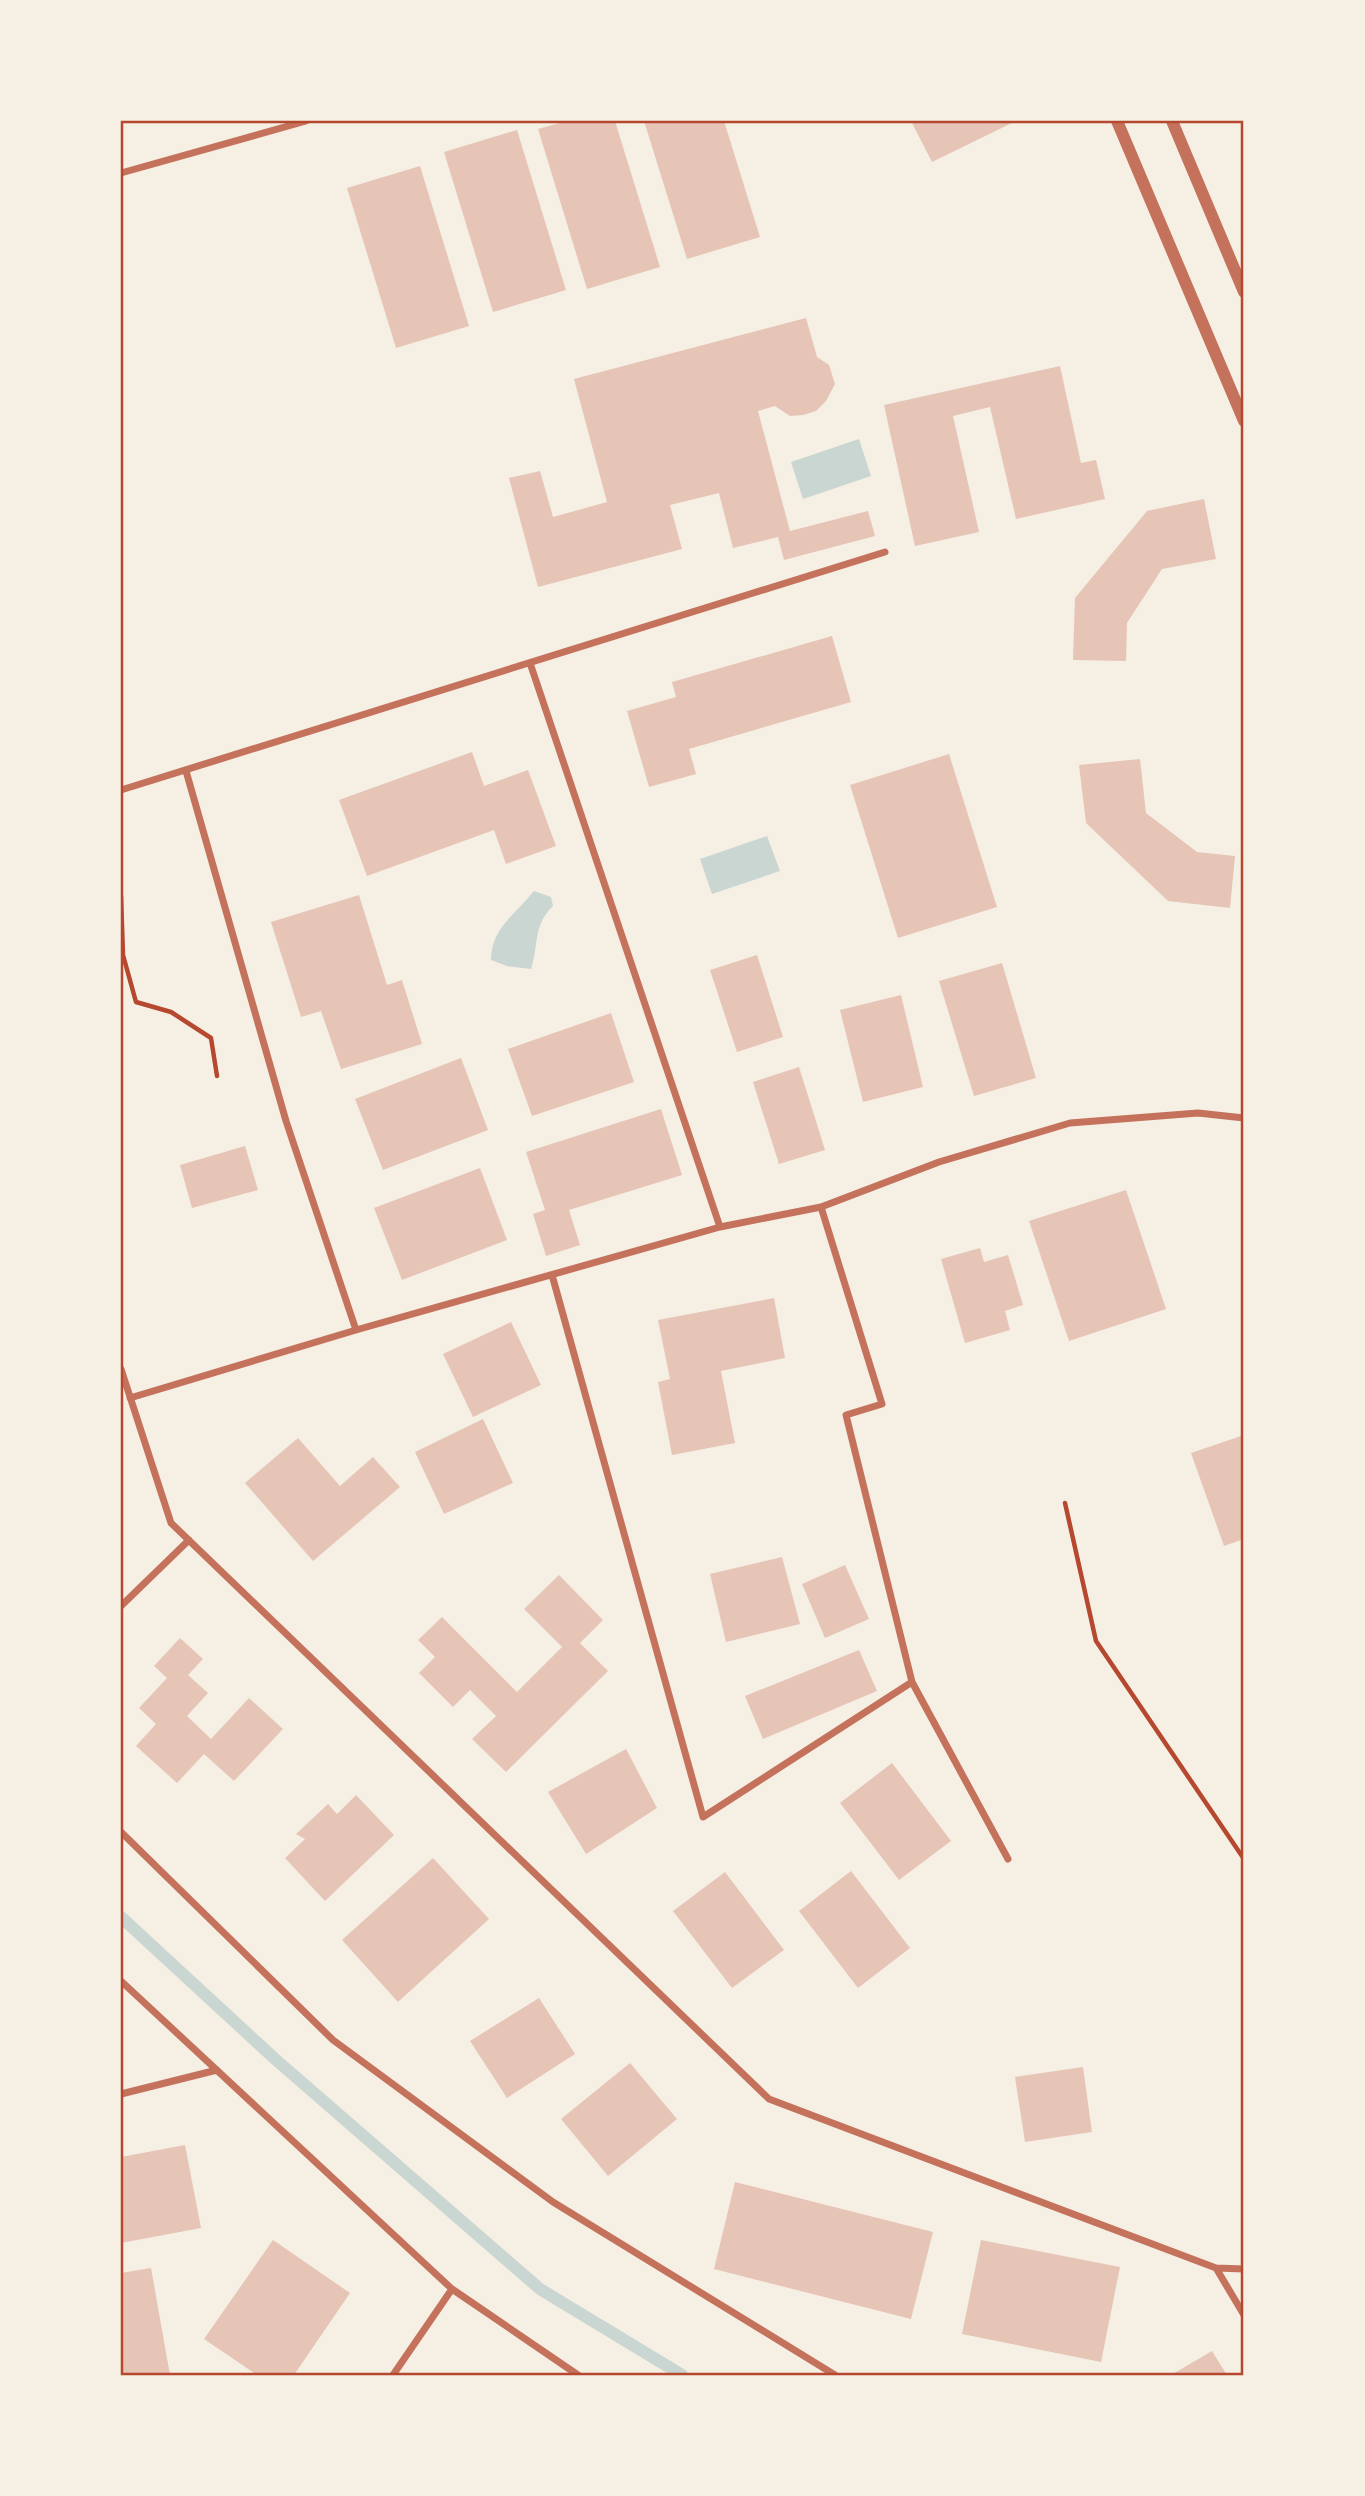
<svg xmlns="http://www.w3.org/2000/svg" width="1365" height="2496" font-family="Lora,serif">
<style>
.water{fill:#c9d6d2}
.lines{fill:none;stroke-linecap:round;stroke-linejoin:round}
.stream{stroke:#c9d6d2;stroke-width:12}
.building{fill:#e6c5b7}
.path{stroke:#b5482f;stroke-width:4.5}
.minor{stroke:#c5725c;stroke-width:7}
.tertiary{stroke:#c5725c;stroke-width:12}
.neatline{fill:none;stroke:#b5482f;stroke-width:2.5}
</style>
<rect width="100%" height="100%" fill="#f6efe4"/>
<path class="water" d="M859,439l12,37 -68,23 -12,-37z
M767,836l13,35 -68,23 -12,-35z
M534,891l17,6 2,9c-20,19 -14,38 -22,63l-24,-3 -16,-6c0,-32 25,-46 43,-69z"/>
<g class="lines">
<path class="stream" d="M121,1917l154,142 265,230 142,86"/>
</g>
<path class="building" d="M567,121h48l45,146 -73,22 -49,-160z
M644,121h80l36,116 -73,22z
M911,121h105l-84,41z
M517,130l49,160 -73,22 -49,-160z
M420,166l49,160 -73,22 -49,-160z
M806,318l11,39 12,8 6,19 -9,17 -10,10 -13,4 -13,1 -15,-10 -17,5 32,120 78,-20 7,25 -91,24 -6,-23 -45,11 -14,-55 -49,12 12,44 -144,38 -29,-109 31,-7 13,46 54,-15 -33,-123z
M1060,366l21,97 15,-3 9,39 -89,20 -26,-112 -37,9 26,116 -64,14 -31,-141z
M1204,499l12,60 -54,10 -35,54 -1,38 -53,-1 2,-62 72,-87z
M832,636l19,66 -162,47 7,25 -47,13 -22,-76 49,-14 -4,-15z
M472,752l12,34 44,-16 28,76 -50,18 -12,-34 -127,46 -28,-76z
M949,754l48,153 -99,31 -48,-153z
M1140,759l6,54 51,39 38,4 -5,52 -62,-7 -82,-78 -7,-58z
M359,895l28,90 15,-5 20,64 -81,25 -20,-58 -20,6 -30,-95z
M757,955l26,82 -46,15 -27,-82z
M1002,963l34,115 -62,18 -35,-115z
M901,995l22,92 -60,15 -23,-92z
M611,1013l23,69 -102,34 -24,-67z
M461,1058l27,72 -105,40 -28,-71z
M799,1067l26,83 -46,14 -26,-82z
M661,1109l21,66 -113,35 11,35 -34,11 -13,-42 12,-4 -19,-58z
M245,1146l13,44 -66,18 -12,-43z
M480,1168l27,72 -105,40 -28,-72z
M1126,1190l40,119 -97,32 -40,-120z
M980,1248l4,14 24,-7 15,50 -18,6 5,19 -45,13 -24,-84z
M774,1298l11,60 -64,13 14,72 -63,12 -14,-73 12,-3 -12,-59z
M511,1322l30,63 -68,32 -30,-63z
M483,1419l30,64 -69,31 -29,-62z
M1244,1435v104l-20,7 -33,-93z
M298,1438l42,48 33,-29 27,30 -87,74 -68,-78z
M782,1557l18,67 -74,18 -16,-68z
M845,1565l24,54 -44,19 -23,-54z
M559,1575l44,45 -23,23 28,28 -102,101 -34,-33 24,-23 -26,-26 -17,17 -34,-34 16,-16 -17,-17 24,-23 75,75 45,-45 -38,-38z
M180,1638l23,21 -15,16 20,18 -21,23 24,23 38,-41 34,31 -49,52 -30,-27 -27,29 -41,-37 20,-22 -17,-16 28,-30 -13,-12z
M859,1650l18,41 -114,48 -18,-43z
M626,1749l31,59 -71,46 -38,-62z
M892,1763l59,78 -52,39 -59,-77z
M356,1795l38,40 -69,66 -40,-43 20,-19 -9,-5 32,-30 9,10z
M433,1858l56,61 -91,83 -56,-62z
M851,1871l59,77 -52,40 -59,-77z
M725,1872l59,78 -52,38 -59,-77z
M539,1998l36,56 -68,44 -37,-57z
M630,2063l47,56 -69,57 -47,-57z
M1083,2067l9,65 -67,10 -10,-65z
M185,2145l16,83 -80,15v-86z
M735,2182l198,50 -22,87 -197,-50z
M273,2240l77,53 -56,82h-37l-53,-36z
M981,2240l139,27 -19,95 -139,-28z
M151,2268l19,107h-49v-102z
M1212,2351l15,24h-56z"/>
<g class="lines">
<path class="path" d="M121,896l2,59 13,47 35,10 40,26 6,38
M1065,1503l31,138 148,218"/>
<path class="minor" d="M121,173l185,-52
M530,663l190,564
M186,771l100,350 70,209
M121,790l764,-238
M821,1207l61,197 -36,11 66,267 96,177
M552,1275l151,542 209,-135
M121,1369l50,154 598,576 447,169 28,47
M130,1398l226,-68 364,-103 101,-20 118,-45 131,-39 128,-10 46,5
M121,1606l68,-66
M121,1832l212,208 220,162 282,173
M121,1981l331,308 126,86
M121,2094l96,-24
M1216,2268l28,1
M393,2375l59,-86"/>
<path class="tertiary" d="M1117,121l127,300
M1172,121l72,171"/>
</g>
<rect width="1365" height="2496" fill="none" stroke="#f6efe4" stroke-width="245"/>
<rect x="122" y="122" width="1120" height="2252" class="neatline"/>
</svg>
